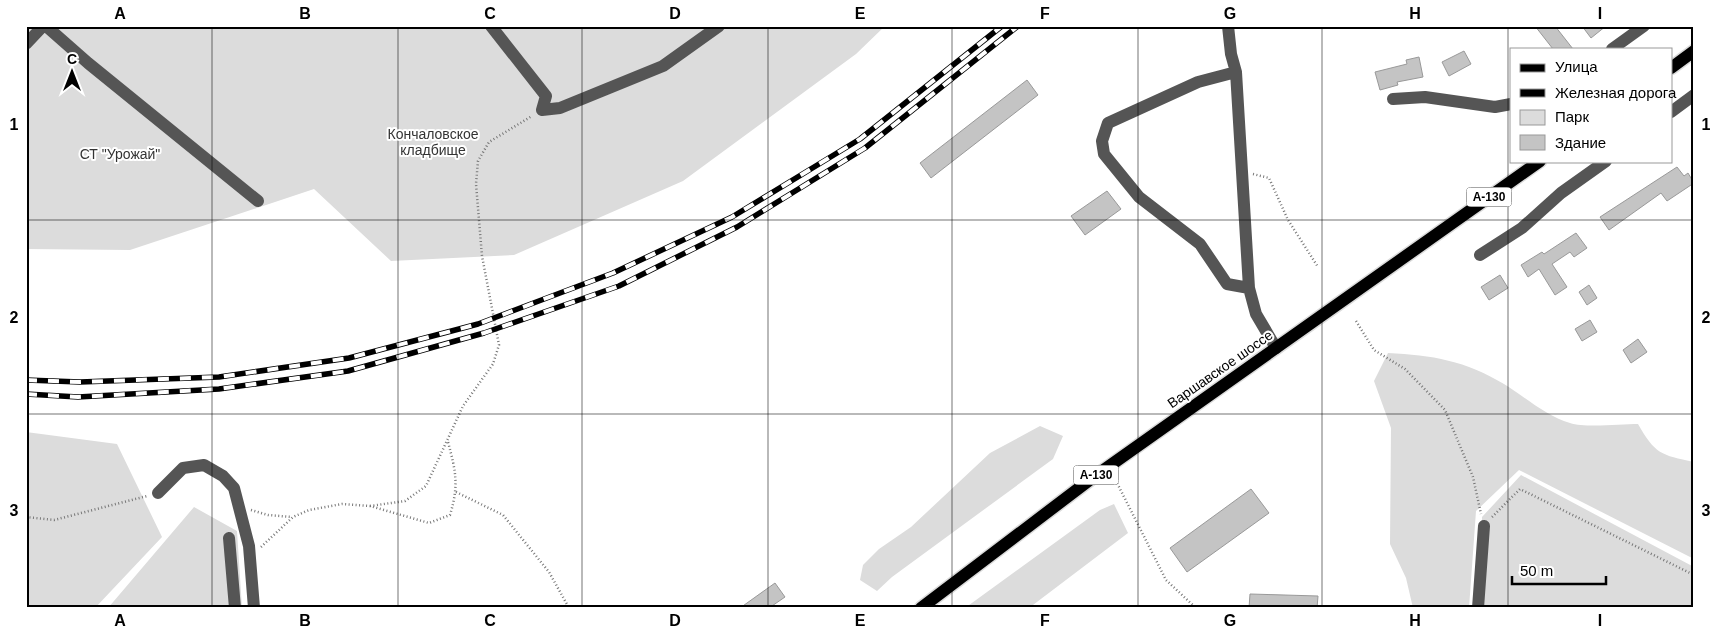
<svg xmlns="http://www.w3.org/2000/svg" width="1720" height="634" font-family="Helvetica,sans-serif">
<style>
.green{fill:#dcdcdc}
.building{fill:#c4c4c4;stroke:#999}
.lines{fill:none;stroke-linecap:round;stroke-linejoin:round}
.major-casing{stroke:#dbdbdb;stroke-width:15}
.path{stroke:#777;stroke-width:2.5;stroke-dasharray:1 2.5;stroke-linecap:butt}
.minor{stroke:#555;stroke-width:12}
.major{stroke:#000;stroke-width:12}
.rail-casing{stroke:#000;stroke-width:5.5}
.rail{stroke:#fff;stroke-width:4;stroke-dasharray:11;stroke-linecap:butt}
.grid{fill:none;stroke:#000;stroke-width:1;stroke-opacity:0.55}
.labels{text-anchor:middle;stroke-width:4;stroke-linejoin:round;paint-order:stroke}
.shield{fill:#fff;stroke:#4c4c4c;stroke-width:1}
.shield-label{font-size:12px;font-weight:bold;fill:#000}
.park-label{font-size:14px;fill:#333;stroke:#fff}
.street-label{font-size:14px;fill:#000;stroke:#fff}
.neatline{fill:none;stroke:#000;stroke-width:2}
.grid-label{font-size:16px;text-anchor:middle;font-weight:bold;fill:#000}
</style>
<rect width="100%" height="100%" fill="#fff"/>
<path class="green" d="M26,26h859l-29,28 -173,127 -169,74 -123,6 -77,-72 -184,61 -104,-1z
M1388,353c44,2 78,8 116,31 21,13 42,32 66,39 15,5 51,1 68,1 17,30 23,31 56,38v97l-175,-89 -43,41 -7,97h-56l-7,-30 -16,-34 1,-116 -17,-47z
M1040,426l23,10 -10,23 -161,118 -15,14 -17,-11 3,-15 16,-16 32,-22 79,-74z
M26,432l91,12 45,93 -67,71h-69z
M1521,475l173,92v41h-212v-91z
M1114,504l14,29 -99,75h-64l135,-98z
M194,507l43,24 5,77h-134z"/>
<path class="building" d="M1535,26h20l18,23h-20z
M1582,26h24l-15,12z
M1464,51l7,13 -22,12 -7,-14z
M1419,57l4,20 -26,5 1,3 -18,5 -5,-18 32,-8 -1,-4z
M1027,80l11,15 -107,83 -11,-15z
M1677,167l7,9 4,-3 6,10 -27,18 -6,-8 -52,37 -9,-13z
M1107,191l14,18 -36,26 -14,-19z
M1576,233l11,15 -13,9 -4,-5 -18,12 15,23 -12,8 -16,-26 -11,8 -7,-12 21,-13 2,2z
M1500,275l8,13 -19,12 -8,-13z
M1589,285l8,13 -10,7 -8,-13z
M1590,320l7,12 -15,9 -7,-12z
M1638,339l9,13 -16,11 -8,-13z
M1251,489l18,24 -82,59 -17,-24z
M775,583l10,14 -16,11h-29z
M1250,594l68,2 -1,12h-68z"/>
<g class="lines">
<defs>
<path id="major" d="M1671,68l23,-17
M921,608l170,-129 449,-318"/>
</defs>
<use href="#major" class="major-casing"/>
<path class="path" d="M1253,174l16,4 19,42 30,47
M1356,321l18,29 31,19 40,41 28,67 8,37
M1114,477l52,103 30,28
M456,492l47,23 46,57 20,36
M370,506l35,-5 21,-15 37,-80 30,-42 6,-19 -17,-89 -6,-72 2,-23 11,-19 43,-26
M251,510l17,5 24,2
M26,517l28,3 93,-24
M1492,517l28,-28 174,86
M261,547l32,-30 16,-7 33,-6 28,2 59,17 21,-8c9,-30 6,-43 -2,-73"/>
<path class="minor" d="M46,26l42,37 170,138
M491,26l55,70 -4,14 18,-2 103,-42 56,-40
M1228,26l3,28 5,18 13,216 7,26 20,34
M26,44l17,-18
M1612,49l32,-23
M1236,72l-38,10 -90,41 -6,18 2,13 35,43 61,47 27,40 22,4
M1393,99l32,-2 70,10 16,-3
M1671,112l23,-17
M1480,255l42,-27 39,-35 45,-32
M158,493l25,-25 21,-3 19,11 11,12 15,58 5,62
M229,538l6,70
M1478,608l6,-82"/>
<use href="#major" class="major"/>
<defs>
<path id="rail" d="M26,380l54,2 139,-5 130,-19 129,-34 135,-51 119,-56 128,-78 142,-113
M26,394l52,3 141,-8 129,-18 136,-38 135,-47 118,-59 128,-79 153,-122"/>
</defs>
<use href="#rail" class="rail-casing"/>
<use href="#rail" class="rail"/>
</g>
<path class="grid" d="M212,26v582M398,26v582M582,26v582M768,26v582M952,26v582M1138,26v582M1322,26v582M1508,26v582M26,220h1668M26,414h1668"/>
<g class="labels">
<g class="shield">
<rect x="1466.5" y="187.5" width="45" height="19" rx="4"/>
<rect x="1073.5" y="465.5" width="45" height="19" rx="4"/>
</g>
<g class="shield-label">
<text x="1489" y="201">А-130</text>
<text x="1096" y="479">А-130</text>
</g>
<g class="park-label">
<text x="433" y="139">Кончаловское<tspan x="433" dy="16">кладбище</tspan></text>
<text x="120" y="159">СТ "Урожай"</text>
</g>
<g class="street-label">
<text transform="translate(1220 369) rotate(-35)" y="5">Варшавское шоссе</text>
</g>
</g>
<rect width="1720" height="634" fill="none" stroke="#ffffff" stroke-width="55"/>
<rect x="1510" y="48" width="162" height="115" fill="#ffffff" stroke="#999999"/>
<rect x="1520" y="64" width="25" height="8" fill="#000000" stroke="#999999"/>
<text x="1555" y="72" font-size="15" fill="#000000">Улица</text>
<rect x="1520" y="89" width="25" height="8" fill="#000000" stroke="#999999"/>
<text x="1555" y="98" font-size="15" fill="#000000">Железная дорога</text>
<rect x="1520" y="110" width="25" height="15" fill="#dcdcdc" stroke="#999999"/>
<text x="1555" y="122" font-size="15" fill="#000000">Парк</text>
<rect x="1520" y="135" width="25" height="15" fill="#c4c4c4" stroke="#999999"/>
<text x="1555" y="148" font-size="15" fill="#000000">Здание</text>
<g transform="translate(72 72)" stroke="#ffffff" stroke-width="4" paint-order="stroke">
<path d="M0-4L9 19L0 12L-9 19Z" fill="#000000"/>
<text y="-8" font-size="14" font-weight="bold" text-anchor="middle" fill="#000000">С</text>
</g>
<path d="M1512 576v8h94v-8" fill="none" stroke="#000000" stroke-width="2.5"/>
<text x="1520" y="576" font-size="15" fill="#000000" stroke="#ffffff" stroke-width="4" paint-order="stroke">50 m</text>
<rect x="28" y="28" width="1664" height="578" class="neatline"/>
<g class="grid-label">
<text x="120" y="19">A</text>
<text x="305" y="19">B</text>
<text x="490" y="19">C</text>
<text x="675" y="19">D</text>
<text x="860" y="19">E</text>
<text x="1045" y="19">F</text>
<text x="1230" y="19">G</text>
<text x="1415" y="19">H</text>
<text x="1600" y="19">I</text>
<text x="14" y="130">1</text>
<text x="1706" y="130">1</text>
<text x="14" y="323">2</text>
<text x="1706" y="323">2</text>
<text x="14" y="516">3</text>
<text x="1706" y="516">3</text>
<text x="120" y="626">A</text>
<text x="305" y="626">B</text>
<text x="490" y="626">C</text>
<text x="675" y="626">D</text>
<text x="860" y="626">E</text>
<text x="1045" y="626">F</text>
<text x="1230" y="626">G</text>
<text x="1415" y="626">H</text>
<text x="1600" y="626">I</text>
</g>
</svg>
